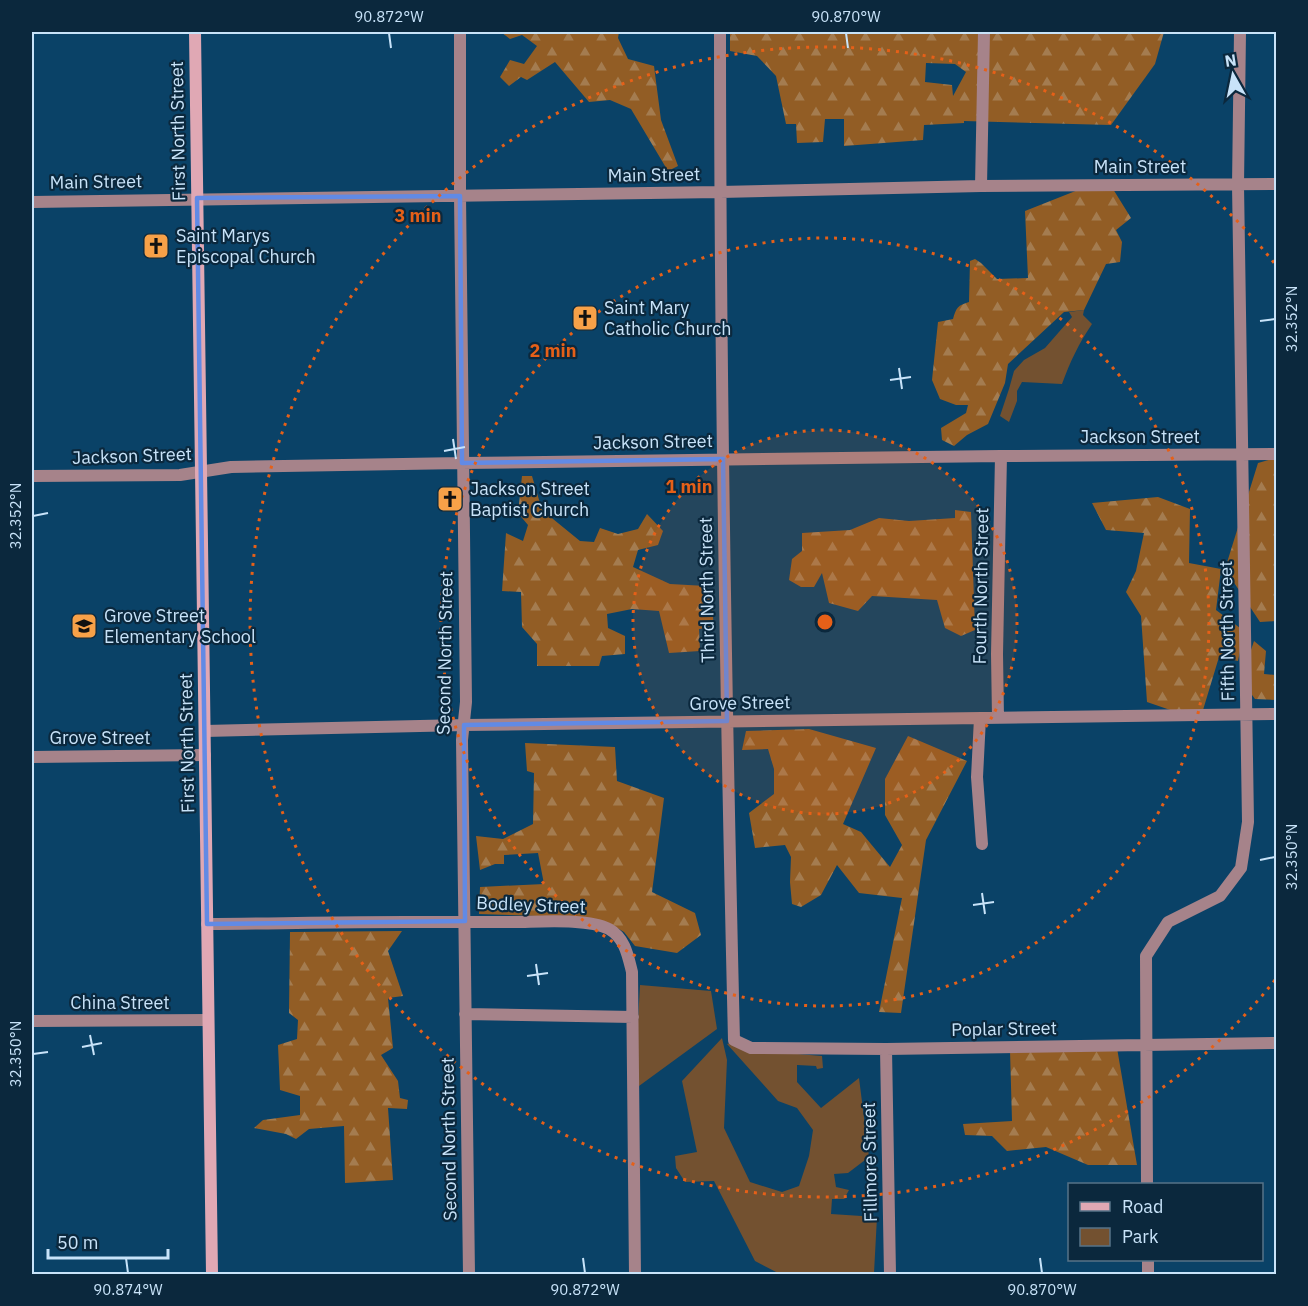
<svg xmlns="http://www.w3.org/2000/svg" width="1308" height="1306" viewBox="0 0 1308 1306" font-family="'IBM Plex Sans',sans-serif">
  <defs>
    <pattern id="forest-firs" width="22" height="20" patternUnits="userSpaceOnUse" patternTransform="scale(1.5)"><rect width="22" height="20" fill="#925d25"/><path d="M5 1l3.5 6h-7zM16 11l3.5 6h-7z" fill="#a47c50"/></pattern>
  </defs>
  <rect width="100%" height="100%" fill="#0a4267"/>
  <path fill="#735130" d="M 1084,310 L 1083,315 L 1092,324 C 1079,343 1070,362 1062,384 L 1022,382 L 1017,391 L 1017,401 L 1009,422 L 1000,416 L 1009,389 L 1014,371 L 1024,360 L 1045,348 L 1072,317 L 1069,312 Z
    M 640,985 L 711,991 L 717,1029 L 639,1086 L 635,1078 Z
    M 722,1038 L 727,1060 L 724,1128 L 750,1182 L 782,1192 L 799,1186 L 809,1156 L 813,1130 L 797,1108 L 778,1101 L 727,1044 L 733,1042 L 750,1050 L 822,1056 L 823,1068 L 817,1069 L 816,1066 L 797,1065 L 797,1082 L 821,1108 L 859,1078 L 869,1157 L 848,1173 L 834,1174 L 836,1187 L 849,1190 L 844,1199 L 832,1199 L 831,1214 L 877,1217 L 874,1273 L 780,1274 L 755,1261 L 714,1181 L 685,1182 L 676,1168 L 675,1156 L 697,1152 L 682,1081 Z"/>
  <path fill="url(#forest-firs)" fill-rule="evenodd" d="M 501,32 L 619,32 L 618,38 L 628,59 L 654,66 L 661,120 L 678,166 L 668,171 L 631,109 L 610,100 L 589,102 L 555,62 L 527,80 L 521,77 L 509,86 L 500,77 L 510,60 L 524,64 L 537,46 L 522,35 L 510,39 Z
    M 730,32 L 1164,32 L 1155,64 L 1111,125 L 964,121 L 964,123 L 924,125 L 923,140 L 844,146 L 844,119 L 825,119 L 823,142 L 797,143 L 796,124 L 786,124 L 776,76 L 757,56 L 730,51 ZM 926,63 L 955,64 L 966,72 L 953,96 L 952,85 L 925,82 Z
    M 1113,189 L 1131,218 L 1116,230 L 1122,242 L 1120,262 L 1106,264 L 1084,310 L 1064,312 L 1008,364 L 1005,383 L 988,424 L 967,435 L 954,446 L 942,440 L 941,428 L 966,413 L 968,405 L 956,405 L 940,399 L 932,380 L 938,322 L 953,319 C 956,308 958,305 969,302 L 970,261 L 975,259 L 981,263 L 997,279 L 1028,278 L 1025,211 L 1078,190 Z
    M 1276,458 L 1276,621 L 1260,622 L 1225,569 L 1258,463 Z
    M 522,476 L 532,476 L 542,510 L 580,541 L 594,542 L 600,528 L 618,534 L 638,529 L 647,514 L 663,531 L 658,545 L 638,550 L 633,567 L 670,584 L 706,586 L 711,598 L 714,627 L 699,629 L 700,651 L 669,653 L 659,611 L 632,609 L 607,614 L 608,628 L 625,636 L 625,654 L 602,656 L 599,666 L 537,666 L 537,644 L 522,627 L 521,592 L 502,591 L 506,533 L 523,541 L 528,525 L 518,513 Z
    M 1158,497 L 1190,509 L 1189,563 L 1221,569 L 1216,610 L 1244,631 L 1238,661 L 1219,657 L 1203,710 L 1176,712 L 1147,702 L 1141,616 L 1126,592 L 1136,571 L 1144,533 L 1106,530 L 1092,503 Z
    M 955,510 L 971,512 L 975,630 L 961,636 L 945,628 L 937,600 L 872,596 L 858,611 L 829,603 L 822,573 L 814,587 L 801,587 L 789,580 L 792,559 L 802,551 L 802,533 L 850,530 L 879,518 L 909,521 L 955,518 Z
    M 1254,641 L 1266,651 L 1264,674 L 1276,675 L 1276,700 L 1255,699 L 1241,680 Z
    M 809,729 L 876,748 L 843,824 L 861,832 L 890,867 L 902,845 L 885,815 L 885,779 L 908,736 L 967,761 L 926,840 L 901,1013 L 879,1012 L 902,898 L 859,893 L 837,865 L 821,895 L 801,907 L 792,904 L 790,882 L 791,857 L 785,845 L 755,848 L 749,813 L 774,794 L 774,769 L 768,749 L 742,750 L 746,731 Z
    M 525,743 L 615,747 L 617,781 L 664,798 L 652,892 L 695,913 L 701,935 L 677,953 L 635,946 L 624,932 L 609,923 L 565,917 L 479,914 L 480,887 L 544,884 L 538,853 L 504,855 L 504,864 L 495,864 L 480,870 L 476,836 L 503,839 L 533,824 L 534,773 L 527,771 Z
    M 402,931 L 388,951 L 403,996 L 388,998 L 393,1048 L 381,1055 L 398,1081 L 400,1098 L 408,1100 L 407,1109 L 388,1108 L 393,1180 L 345,1183 L 344,1126 L 309,1129 L 296,1139 L 286,1134 L 254,1128 L 263,1120 L 300,1115 L 300,1096 L 280,1090 L 278,1045 L 297,1039 L 298,1020 L 289,1013 L 290,932 Z
    M 1117,1048 L 1137,1165 L 1088,1165 L 1046,1147 L 1007,1151 L 992,1136 L 965,1135 L 963,1124 L 1012,1121 L 1010,1050 Z"/>
  <g fill="none" stroke-linecap="round" stroke-linejoin="round">
    <path stroke="#a6838a" stroke-width="12" d="M 460,32 L 460,196 L 466,702 L 462,740 L 469,1274
      M 720,32 C 720,368 726,704 734,1040 L 751,1048 L 886,1049 L 1276,1043
      M 981,186 L 984,32
      M 32,202 L 720,192 L 981,186 L 1276,184
      M 32,476 L 180,475 L 231,467 L 462,463 L 1001,456 L 1276,454
      M 980,718 L 977,777 L 982,844
      M 998,718 L 997,654 L 1001,456
      M 205,731 L 464,725 L 1276,714
      M 32,757 L 205,755
      M 207,924 C 309,923 411,921 514,922 C 538,922 588,918 609,929 C 625,938 628,956 632,972 L 635,1274
      M 465,1014 L 633,1017
      M 32,1021 L 208,1020
      M 886,1049 L 890,1274
      M 1147,1184 L 1146,956 L 1168,922 L 1220,896 L 1241,868 L 1248,822 L 1238,185 L 1240,32
      M 1148,1260 L 1148,1274"/>
    <path stroke="#e0a8b4" stroke-width="12" d="M 195,32 L 212,1274"/>
  </g>
  <path fill="none" stroke="#618ae5" stroke-width="4.5" stroke-linejoin="round" d="M 460,196 L 462,463 L 723,459 L 727,721 L 464,725 L 465,921 L 207,924 L 197,198 Z"/>
  <path fill="none" stroke="#c8e3f9" stroke-width="2" d="M 389,33 L 391,48M 846,33 L 848,48M 1260,321 L 1275,319M 899,368 L 902,389M 890,380 L 911,377M 453,439 L 456,459M 444,451 L 465,447M 33,516 L 48,513M 1260,860 L 1275,857M 982,893 L 985,914M 973,905 L 994,902M 536,964 L 539,985M 527,976 L 548,973M 90,1035 L 94,1055M 82,1047 L 102,1043M 33,1054 L 48,1052M 126,1258 L 128,1273M 583,1258 L 585,1273M 1040,1258 L 1042,1273"/>
  <circle cx="825" cy="622" r="192" fill="#e66018" fill-opacity=".12"/>
  <g fill="none" stroke="#e66018" stroke-width="3" stroke-dasharray="3 6">
    <circle cx="825" cy="622" r="192"/>
    <circle cx="825" cy="622" r="384"/>
    <path d="M1275 980A575 575 0 1 1 1275 264"/>
  </g>
  <defs>
    <g id="church-square" transform="scale(1.35)"><rect x="-9" y="-9" width="18" height="18" rx="4" fill="#f7a148" stroke="#0b283d"/><path d="M-1.2-6h2.4v3.5h3.3v2.4h-3.3V6h-2.4V-.1h-3.3v-2.4h3.3Z" fill="#111"/></g>
    <g id="school-square" transform="scale(1.35)"><rect x="-9" y="-9" width="18" height="18" rx="4" fill="#f7a148" stroke="#0b283d"/><path d="M0-5L7-2L0 1L-7-2ZM-4 1L0 2.5L4 1V4Q0 6-4 4Z" fill="#111"/></g>
  </defs>
  <g fill-rule="evenodd">
    <use href="#church-square" x="156" y="246"/>
    <use href="#church-square" x="585" y="318"/>
    <use href="#church-square" x="450" y="499"/>
    <use href="#school-square" x="84" y="626"/>
  </g>
  <g text-anchor="middle" stroke-width="4.5" stroke-linejoin="round" paint-order="stroke">
    <g font-size="18" fill="#c8e3f9" stroke="#0b283d">
      <text transform="translate(178 131) rotate(-91)" y="6">First North Street</text>
      <text x="1140" y="173">Main Street</text>
      <text transform="translate(654 175) rotate(-1)" y="6">Main Street</text>
      <text transform="translate(96 182) rotate(-1)" y="6">Main Street</text>
      <text x="1140" y="443">Jackson Street</text>
      <text transform="translate(653 442) rotate(-1)" y="6">Jackson Street</text>
      <text transform="translate(132 456) rotate(-2)" y="6">Jackson Street</text>
      <text transform="translate(981 586) rotate(-89)" y="6">Fourth North Street</text>
      <text transform="translate(707 590) rotate(-91)" y="6">Third North Street</text>
      <text transform="translate(1227 631) rotate(-91)" y="6">Fifth North Street</text>
      <text transform="translate(445 653) rotate(-89)" y="6">Second North Street</text>
      <text transform="translate(740 703) rotate(-1)" y="6">Grove Street</text>
      <text x="100" y="744">Grove Street</text>
      <text transform="translate(187 743) rotate(-91)" y="6">First North Street</text>
      <text transform="translate(531 905) rotate(2)" y="6">Bodley Street</text>
      <text x="120" y="1009">China Street</text>
      <text transform="translate(1004 1029) rotate(-1)" y="6">Poplar Street</text>
      <text transform="translate(449 1139) rotate(-91)" y="6">Second North Street</text>
      <text transform="translate(870 1162) rotate(-91)" y="6">Fillmore Street</text>
    </g>
    <g font-size="18" fill="#c8e3f9" stroke="#0b283d" text-anchor="start">
      <text x="176" y="242">Saint Marys<tspan x="176" dy="21">Episcopal Church</tspan></text>
      <text x="604" y="314">Saint Mary<tspan x="604" dy="21">Catholic Church</tspan></text>
      <text x="470" y="495">Jackson Street<tspan x="470" dy="21">Baptist Church</tspan></text>
      <text x="104" y="622">Grove Street<tspan x="104" dy="21">Elementary School</tspan></text>
    </g>
  </g>
  <circle cx="825" cy="622" r="9" fill="#e66018" stroke="#0b283d" stroke-width="3"/>
  <g font-size="18" text-anchor="middle" font-weight="bold" fill="#e66018" stroke="#0b283d" stroke-width="4.5" stroke-linejoin="round" paint-order="stroke">
    <text x="418" y="222">3 min</text>
    <text x="553" y="357">2 min</text>
    <text x="689" y="493">1 min</text>
  </g>
  <rect width="1308" height="1306" fill="none" stroke="#0b283d" stroke-width="66"/>
  <rect x="1068" y="1183" width="195" height="78" fill="#0b283d" stroke="#577388" stroke-width="1.5"/>
  <rect x="1080" y="1202" width="30" height="9" fill="#e0a8b4" stroke="#577388" stroke-width="1.5"/>
  <text x="1122" y="1213" font-size="18" fill="#c8e3f9">Road</text>
  <rect x="1080" y="1228" width="30" height="18" fill="#735130" stroke="#577388" stroke-width="1.5"/>
  <text x="1122" y="1243" font-size="18" fill="#c8e3f9">Park</text>
  <g transform="translate(1233 75) rotate(351)" stroke="#0b283d" stroke-width="4.5" paint-order="stroke">
  <path d="M0-4.5L10 22L0 15L-10 22Z" fill="#c8e3f9"/>
  <text y="-9" font-size="16" font-weight="bold" text-anchor="middle" fill="#c8e3f9">N</text>
  </g>
  <path d="M48 1249v9h120v-9" fill="none" stroke="#c8e3f9" stroke-width="3"/>
  <text x="57" y="1249" font-size="18" fill="#c8e3f9" stroke="#0b283d" stroke-width="4.5" paint-order="stroke">50 m</text>
  <rect x="33" y="33" width="1242" height="1240" fill="none" stroke="#c8e3f9" stroke-width="2"/>
  <g font-size="15" text-anchor="middle" fill="#c8e3f9">
    <text x="389" y="22">90.872°W</text>
    <text x="846" y="22">90.870°W</text>
    <text transform="translate(1292 319) rotate(-90)" y="5">32.352°N</text>
    <text transform="translate(16 516) rotate(-90)" y="5">32.352°N</text>
    <text transform="translate(1292 857) rotate(-90)" y="5">32.350°N</text>
    <text transform="translate(16 1054) rotate(-90)" y="5">32.350°N</text>
    <text x="128" y="1295">90.874°W</text>
    <text x="585" y="1295">90.872°W</text>
    <text x="1042" y="1295">90.870°W</text>
  </g>
</svg>
